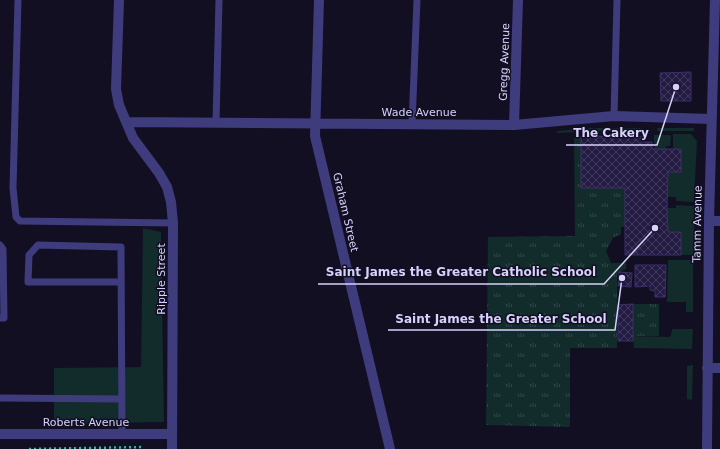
<svg xmlns="http://www.w3.org/2000/svg" width="720" height="449" viewBox="0 0 720 449" font-family="'DejaVu Sans',sans-serif">
  <defs>
    <pattern id="park-tufts" width="24" height="20" patternUnits="userSpaceOnUse"><rect width="24" height="20" fill="#122b2b"/><path d="M3 7l-1-3M5 7V3M7 7l1-3M15 17l-1-3M17 17v-4M19 17l1-3" fill="none" stroke="#34494b"/></pattern>
    <pattern id="building-cross-hatch" width="8" height="8" patternUnits="userSpaceOnUse"><rect width="8" height="8" fill="#241b42"/><path d="M0 0l8 8M0 8l8-8" fill="none" stroke="#433b5e"/></pattern>
  </defs>
  <rect width="100%" height="100%" fill="#120f22"/>
  <path fill="#122b2b" d="M 590,128 L 607,128 L 607,131 L 557,133 L 557,131 Z
    M 611,128 L 642,128 L 642,132 L 611,131 Z
    M 657,128 L 694,128 L 694,131 L 657,131 Z
    M 673,134 L 691,134 L 697,141 L 694,200 L 693,202 L 676,201 L 676,197 L 667,197 L 668,172 L 681,172 L 681,150 L 673,149 Z
    M 654,135 L 671,135 L 670,146 L 666,146 L 666,149 L 654,149 Z
    M 676,205 L 693,206 L 695,207 L 693,255 L 681,255 L 681,232 L 668,232 L 667,208 L 676,208 Z
    M 143,228 L 161,232 L 164,422 L 54,424 L 54,368 L 141,367 Z
    M 668,260 L 690,260 L 693,263 L 693,312 L 686,312 L 686,302 L 667,302 Z
    M 672,329 L 693,329 L 692,349 L 634,348 L 633,336 L 669,337 L 671,335 Z
    M 693,365 L 692,400 L 687,399 L 687,366 Z"/>
  <path fill="url(#park-tufts)" d="M 574,138 L 581,138 L 581,188 L 625,188 L 625,227 L 621,227 L 621,234 L 613,238 L 606,251 L 611,263 L 626,263 L 626,269 L 617,273 L 617,348 L 570,348 L 570,427 L 486,425 L 488,237 L 575,236 Z
    M 633,304 L 659,304 L 659,336 L 633,336 Z"/>
  <path fill="url(#building-cross-hatch)" stroke="#3c2f6c" d="M 691,72 L 691,101 L 661,101 L 660,73 Z
    M 581,136 L 643,137 L 643,142 L 652,142 L 652,149 L 681,149 L 681,172 L 668,172 L 667,208 L 668,232 L 681,232 L 681,255 L 625,255 L 625,188 L 581,188 Z
    M 635,265 L 666,265 L 665,297 L 655,297 L 655,291 L 650,290 L 650,286 L 635,287 Z
    M 619,272 L 632,273 L 631,287 L 618,286 Z
    M 633,304 L 633,341 L 618,341 L 618,305 Z"/>
  <g fill="none" stroke-linecap="round" stroke-linejoin="round">
    <path stroke="#34aea9" stroke-width="2.5" stroke-dasharray="2 3" stroke-linecap="butt" d="M 29,449 L 144,447"/>
    <path stroke="#3f3c7e" stroke-width="7" d="M 18,0 L 13,188 L 16,217 L 20,221 L 173,223
      M 614,116 L 617,0
      M 216,123 L 219,0
      M 412,124 L 417,0
      M 0,245 L 3,249 L 4,318 L 0,318
      M 121,282 L 28,282 L 29,255 L 38,245 L 121,247 L 122,434
      M 0,398 L 122,399"/>
    <path stroke="#3f3c7e" stroke-width="10" d="M 119,0 L 116,89 L 119,105 L 133,138 L 159,173 L 167,187 L 171,202 L 173,223 L 172,449
      M 319,0 L 315,136 L 390,449
      M 126,122 L 514,125 L 614,116 L 711,119
      M 514,125 L 518,0
      M 709,221 L 720,221
      M 707,368 L 720,368
      M 0,434 L 172,434
      M 707,449 L 709,221 L 715,0"/>
  </g>
  <g text-anchor="middle" stroke-width="3" stroke-linejoin="round" paint-order="stroke">
    <g font-size="11" fill="#d7d1fd" stroke="#120f22">
      <text transform="translate(504 62) rotate(-88)" y="4">Gregg Avenue</text>
      <text x="419" y="116">Wade Avenue</text>
      <text transform="translate(346 212) rotate(77)" y="4">Graham Street</text>
      <text transform="translate(697 224) rotate(-89)" y="4">Tamm Avenue</text>
      <text transform="translate(161 279) rotate(-90)" y="4">Ripple Street</text>
      <text x="86" y="426">Roberts Avenue</text>
    </g>
  </g>
  <path fill="none" stroke="#d7d1fd" stroke-width="1.5" d="M676 87L657 145H566M655 228L604 284H318M622 278L615 330H388"/>
  <g fill="#d7d1fd" stroke="#120f22" stroke-width="1.5">
    <circle cx="676" cy="87" r="4"/>
    <circle cx="655" cy="228" r="4"/>
    <circle cx="622" cy="278" r="4"/>
  </g>
  <g font-size="12" text-anchor="middle" font-weight="bold" fill="#d7d1fd" stroke="#120f22" stroke-width="3" stroke-linejoin="round" paint-order="stroke">
    <text x="611" y="137">The Cakery</text>
    <text x="461" y="276">Saint James the Greater Catholic School</text>
    <text x="501" y="323">Saint James the Greater School</text>
  </g>
</svg>
